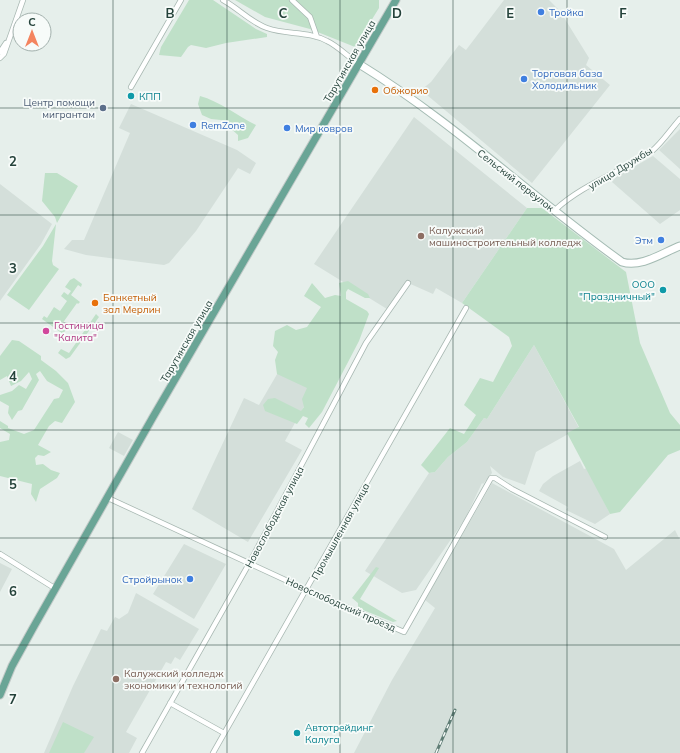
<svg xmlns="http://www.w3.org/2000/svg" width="680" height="753" viewBox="0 0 680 753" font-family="Mulish,sans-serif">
  <rect width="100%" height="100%" fill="#e6efeb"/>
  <path fill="#d4dfda" d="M 504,0 L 549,0 L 560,11 L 589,58 L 586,65 L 610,85 L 532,183 L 421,90 L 431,82 L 459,45 L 466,50 Z
    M 131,104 L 237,150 L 256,163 L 250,174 L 238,168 L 196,231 L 169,263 L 164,265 L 86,255 L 64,249 L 72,240 L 84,240 L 130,133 L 119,128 Z
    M 414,117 L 527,208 L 462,303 L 436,288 L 433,294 L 406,282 L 387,309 L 314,264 Z
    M 680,129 L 680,169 L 659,150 Z
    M 653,156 L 680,179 L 680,210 L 660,224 L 612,182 L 616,177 Z
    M 0,184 L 52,224 L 41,244 L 0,301 Z
    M 534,345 L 579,428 L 536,452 L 525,485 L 503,477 L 490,466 L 492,473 L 483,484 L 482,483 L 465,519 L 416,590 L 402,593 L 365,571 L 429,473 L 435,472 L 448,457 L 467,442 L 484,418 L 487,419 Z
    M 283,364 L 317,383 L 285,441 L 302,450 L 248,542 L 192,509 L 244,398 L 259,405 Z
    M 118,432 L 133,440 L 124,456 L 109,448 Z
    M 580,461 L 584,469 L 587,468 L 610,514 L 595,524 L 566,510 L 568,507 L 539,491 L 543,484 L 553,476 Z
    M 492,483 L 614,549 L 626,570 L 675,530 L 680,540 L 680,753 L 354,753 L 392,680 L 435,608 L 425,600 Z
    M 184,544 L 226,564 L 194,619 L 153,594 Z
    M 0,563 L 12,569 L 0,592 Z
    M 136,593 L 199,629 L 180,660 L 175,657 L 171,664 L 166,662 L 126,732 L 137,738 L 129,753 L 44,753 L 73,686 L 101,629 L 107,631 L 115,617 L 119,619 L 128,613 Z"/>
  <path fill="#bfe0c8" d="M 189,0 L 213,0 L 256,29 L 267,34 L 267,37 L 226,43 L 206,48 L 191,45 L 188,47 L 181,57 L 159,55 L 161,47 Z
    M 235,0 L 379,0 L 379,8 L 355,47 L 310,29 L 265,17 Z
    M 200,96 C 219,101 238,116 256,125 L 248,138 L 238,141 L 238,135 L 221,120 L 211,119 L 202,115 L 198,104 Z
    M 45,173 L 57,173 L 78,186 L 57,223 L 55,217 L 42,201 Z
    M 527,208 L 542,208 L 626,272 L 640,343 L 670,413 L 680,425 L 680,450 L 668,455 L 620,512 L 610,514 L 567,433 L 579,427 L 534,345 L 487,419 L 484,418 L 467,442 L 448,457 L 435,472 L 429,473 L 421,465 L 450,428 L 464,434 L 476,415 L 464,405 L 480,378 L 493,382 L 512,346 L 509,337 L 462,303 Z
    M 56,224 L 52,261 L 53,265 L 59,269 L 29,310 L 7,295 L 43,246 Z
    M 74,278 L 82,284 L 81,287 L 78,285 L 71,295 L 80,302 L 78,304 L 77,303 L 62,324 L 67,328 L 63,334 L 42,319 L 44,316 L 47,318 L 54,307 L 60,311 L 67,301 L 61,296 L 64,292 L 68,295 L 71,291 L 65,287 L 70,280 Z
    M 348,281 L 368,294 L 370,298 L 365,298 L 348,289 L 346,292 L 346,299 L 367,311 L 369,314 L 359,341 L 322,412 L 309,428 L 305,424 L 308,418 L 303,416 L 297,424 L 265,411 L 263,405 L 268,399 L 275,398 L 301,411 L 304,407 L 302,399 L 307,388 L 277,374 L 275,360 L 278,352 L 273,346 L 275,331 L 287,325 L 296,330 L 307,327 L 321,307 L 304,296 L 312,283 L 325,298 L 335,295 L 341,296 L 339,283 Z
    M 96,314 L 99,317 L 70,357 L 66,359 L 58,353 L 61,349 L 69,353 Z
    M 12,340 L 19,341 L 41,356 L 41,360 L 56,371 L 68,383 L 75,402 L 62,423 L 55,421 L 49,426 L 38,445 L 51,452 L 44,456 L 38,455 L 35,458 L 36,465 L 43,464 L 51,470 L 60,473 L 57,478 L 40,489 L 36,502 L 31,494 L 32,484 L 0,476 L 0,442 L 9,440 L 10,434 L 0,428 L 0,421 L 8,426 L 8,428 L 24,434 L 34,430 L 54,399 L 59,398 L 63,390 L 47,381 L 40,371 L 36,374 L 39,380 L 22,410 L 18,411 L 12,420 L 8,413 L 9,406 L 0,401 L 0,395 L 12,391 L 19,385 L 26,389 L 32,379 L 29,372 L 21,381 L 11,386 L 7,376 L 0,380 L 0,356 Z
    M 376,567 L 379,568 L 360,599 L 397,621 L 393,622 L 358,608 L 358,603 L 352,598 Z
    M 63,722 L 94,737 L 84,753 L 49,753 Z"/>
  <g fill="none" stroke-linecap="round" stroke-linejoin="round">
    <g stroke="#a8b8b2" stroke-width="6">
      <path id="street" d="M 223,0 C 238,8 250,22 267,28 C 286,35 309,31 327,41 C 338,46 348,57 359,64
        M 292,0 L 310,17 L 317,37
        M 0,52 L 6,43
        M 0,58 L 4,54 L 23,0
        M 131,87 L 181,0
        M 555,210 C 583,184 621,172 652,151 C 662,143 671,129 680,119
        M 108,498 L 307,590 L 404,632 L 491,478 L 495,478 L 512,489 L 605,537
        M 0,554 L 56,589
        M 170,703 L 224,733
        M 142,753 L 250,562 L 366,343 L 408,283
        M 213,753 L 466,308"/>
    </g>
    <g stroke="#a4bbb3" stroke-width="9">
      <path id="secondary" d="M 359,64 C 452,121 533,198 622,262 C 641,268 662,253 680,246"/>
    </g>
    <g stroke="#c2cac8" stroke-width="9">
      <path id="primary" d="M 0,695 L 12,666 L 33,628 L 153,417 L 396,0"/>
    </g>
    <use href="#street" stroke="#fff" stroke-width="4.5"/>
    <use href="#secondary" stroke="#fff" stroke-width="7"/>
    <use href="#primary" stroke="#6aa596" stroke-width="7"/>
    <g stroke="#5f7d75" stroke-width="3">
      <path id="rail" d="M 436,753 L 455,710"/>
    </g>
    <use href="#rail" stroke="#f7fbf9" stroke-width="1.5" stroke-dasharray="4.5" stroke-linecap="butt"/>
  </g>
  <path fill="none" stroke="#24423a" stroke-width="1" stroke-opacity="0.55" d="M 113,0 L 113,753M 227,0 L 227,753M 340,0 L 340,753M 453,0 L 453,753M 567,0 L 567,753M 0,108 L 680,108M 0,215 L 680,215M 0,323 L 680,323M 0,430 L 680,430M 0,538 L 680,538M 0,645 L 680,645"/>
  <g fill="#3f7fe0" stroke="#f7fbf9" stroke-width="1.5">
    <circle cx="541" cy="12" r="4"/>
    <circle cx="524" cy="79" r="4"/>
    <circle cx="193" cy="125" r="4"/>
    <circle cx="287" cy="128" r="4"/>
    <circle cx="661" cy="240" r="4"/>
    <circle cx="190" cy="579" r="4"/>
  </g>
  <g fill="#e8710a" stroke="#f7fbf9" stroke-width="1.5">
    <circle cx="375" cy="90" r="4"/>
    <circle cx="95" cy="303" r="4"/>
  </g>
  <g fill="#0f9aa8" stroke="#f7fbf9" stroke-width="1.5">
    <circle cx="131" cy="96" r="4"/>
    <circle cx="663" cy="290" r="4"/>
    <circle cx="297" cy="733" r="4"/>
  </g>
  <circle fill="#5c6f8a" stroke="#f7fbf9" stroke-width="1.5" cx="103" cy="108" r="4"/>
  <g fill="#8d6e63" stroke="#f7fbf9" stroke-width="1.5">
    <circle cx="421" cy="236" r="4"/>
    <circle cx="116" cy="679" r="4"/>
  </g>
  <circle fill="#d1479c" stroke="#f7fbf9" stroke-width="1.5" cx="46" cy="331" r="4"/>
  <g text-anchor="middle" stroke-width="3.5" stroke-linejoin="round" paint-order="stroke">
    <g font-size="10" fill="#366cbe" stroke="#f7fbf9" text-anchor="start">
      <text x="549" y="16">Тройка</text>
      <text x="532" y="77">Торговая база<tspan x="532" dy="12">Холодильник</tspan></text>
      <text x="201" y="129">RemZone</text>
      <text x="295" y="132">Мир ковров</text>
      <text x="653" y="244" text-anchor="end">Этм</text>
      <text x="182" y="583" text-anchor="end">Стройрынок</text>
    </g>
    <g font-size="10" fill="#24423a" stroke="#f7fbf9">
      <text transform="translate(349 61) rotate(-60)" y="4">Тарутинская улица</text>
      <text transform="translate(620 168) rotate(-31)" y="4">улица Дружбы</text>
      <text transform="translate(516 180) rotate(38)" y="4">Сельский переулок</text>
      <text transform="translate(186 341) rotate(-60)" y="4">Тарутинская улица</text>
      <text transform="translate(274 517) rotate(-62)" y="4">Новослободская улица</text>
      <text transform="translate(340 531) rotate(-61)" y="4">Промышленная улица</text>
      <text transform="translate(341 604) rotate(24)" y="4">Новослободский проезд</text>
    </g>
    <g font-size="10" fill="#c56008" stroke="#f7fbf9" text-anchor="start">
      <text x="383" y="94">Обжорио</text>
      <text x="103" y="301">Банкетный<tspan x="103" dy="12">зал Мерлин</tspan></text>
    </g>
    <g font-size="10" fill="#0d838f" stroke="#f7fbf9" text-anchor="start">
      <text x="139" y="100">КПП</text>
      <text x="655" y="288" text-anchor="end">ООО<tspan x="655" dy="12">"Праздничный"</tspan></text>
      <text x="305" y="731">Автотрейдинг<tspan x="305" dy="12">Калуга</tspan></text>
    </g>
    <g font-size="10" fill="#4e5e75" stroke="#f7fbf9" text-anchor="end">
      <text x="95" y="106">Центр помощи<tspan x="95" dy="12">мигрантам</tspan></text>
    </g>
    <g font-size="10" fill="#785e54" stroke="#f7fbf9" text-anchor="start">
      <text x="429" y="234">Калужский<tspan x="429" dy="12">машиностроительный колледж</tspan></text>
      <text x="124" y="677">Калужский колледж<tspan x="124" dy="12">экономики и технологий</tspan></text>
    </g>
    <g font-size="10" fill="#b23c85" stroke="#f7fbf9" text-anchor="start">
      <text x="54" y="329">Гостиница<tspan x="54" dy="12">"Калита"</tspan></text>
    </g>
  </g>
  <g font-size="13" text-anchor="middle" font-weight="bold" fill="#24423a" stroke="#f7fbf9" stroke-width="3.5" stroke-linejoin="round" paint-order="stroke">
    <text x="170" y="18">B</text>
    <text x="283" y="18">C</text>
    <text x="397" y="18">D</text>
    <text x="510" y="18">E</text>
    <text x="623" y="18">F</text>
    <text x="13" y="166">2</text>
    <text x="13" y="273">3</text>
    <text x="13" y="381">4</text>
    <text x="13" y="489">5</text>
    <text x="13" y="596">6</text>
    <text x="13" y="704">7</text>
  </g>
  <g transform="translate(32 32)"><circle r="19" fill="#f7fbf9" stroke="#a3b1ad"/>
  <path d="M0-3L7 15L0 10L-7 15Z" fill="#f4845f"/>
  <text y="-6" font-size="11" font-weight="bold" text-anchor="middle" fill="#24423a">С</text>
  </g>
</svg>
